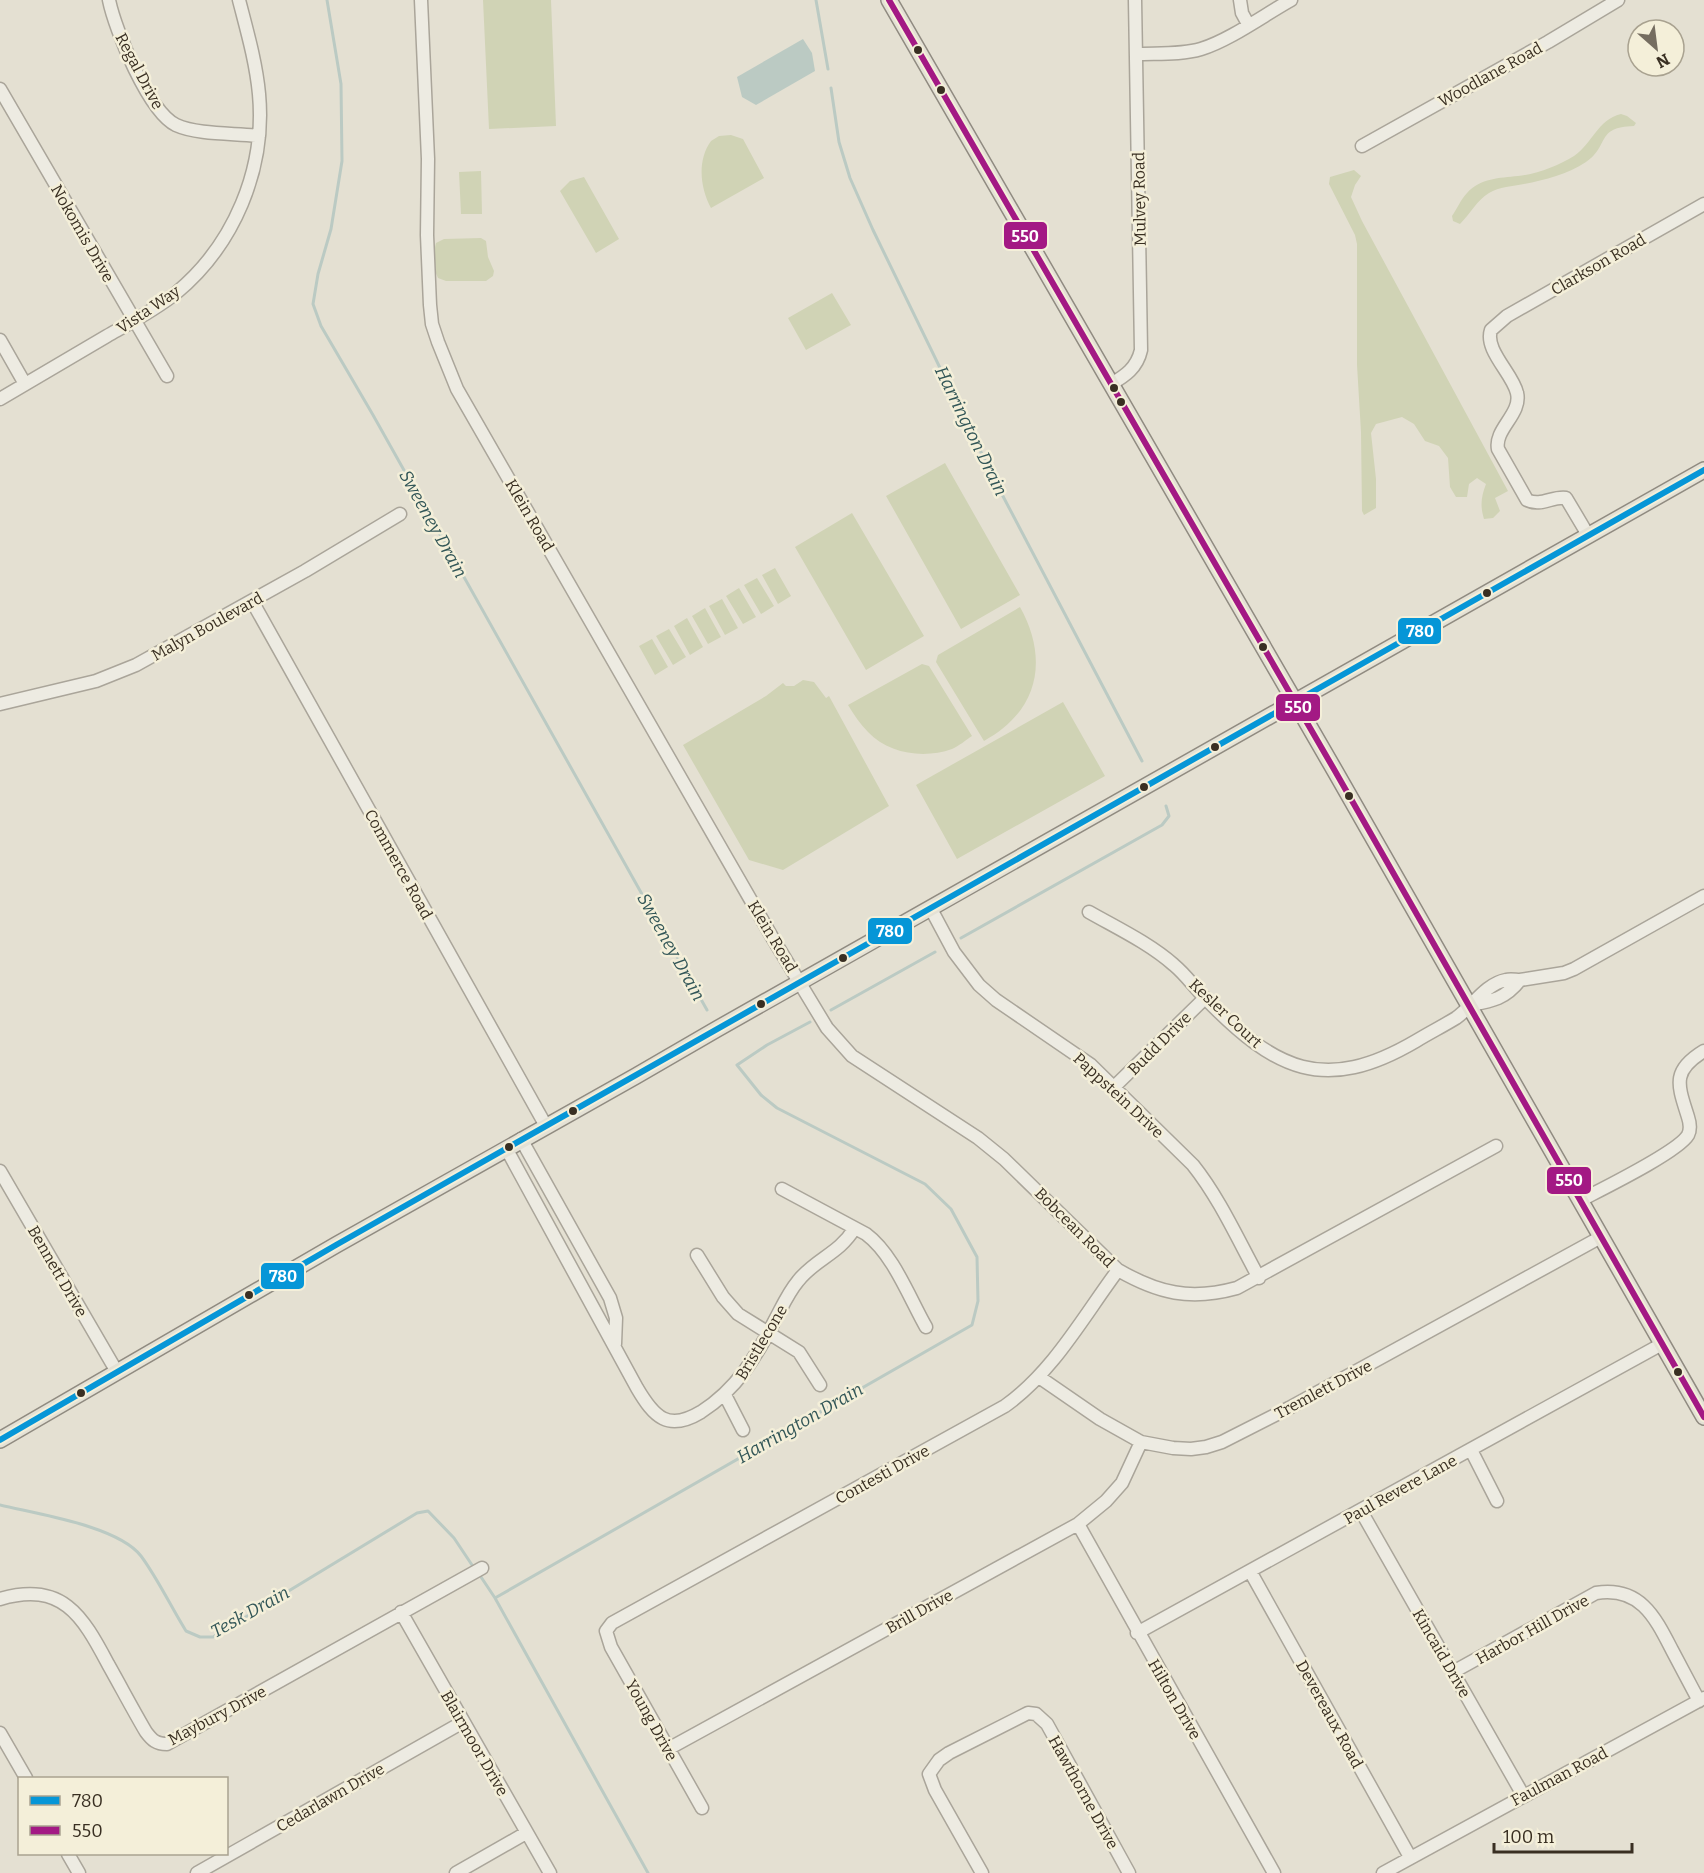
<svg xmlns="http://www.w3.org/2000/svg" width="1704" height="1873" viewBox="0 0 1704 1873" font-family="Bitter,serif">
  <rect width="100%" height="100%" fill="#e4e0d2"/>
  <path fill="#d0d3b5" d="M 483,0 L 551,0 L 556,126 L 489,129 Z
    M 1621,114 L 1627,116 L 1636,123 L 1634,126 C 1595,127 1610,146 1586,162 C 1568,174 1545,180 1524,184 C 1513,186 1499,187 1489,193 C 1477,200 1470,214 1460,224 L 1453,221 L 1452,216 C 1457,209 1461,199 1467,193 C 1481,178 1499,178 1518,176 C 1537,174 1558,166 1574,156 C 1593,143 1597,120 1621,114 Z
    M 731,135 L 743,139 L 764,178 L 711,208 C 700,188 697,160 711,141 L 719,136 Z
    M 1354,170 L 1361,176 L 1355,185 L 1351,197 L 1362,221 L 1508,491 L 1495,498 L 1500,511 L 1493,518 L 1484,519 C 1480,506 1481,497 1486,484 L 1477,478 L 1469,484 L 1467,497 L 1456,497 L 1450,487 L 1448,458 L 1439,446 L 1425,441 L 1414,424 L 1402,417 L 1376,424 L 1371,433 L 1376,479 L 1376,508 L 1364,515 L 1362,511 L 1361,432 L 1357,365 L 1357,244 L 1355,235 L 1329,184 L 1330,177 Z
    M 481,171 L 482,214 L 461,214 L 459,172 Z
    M 584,177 L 619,239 L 596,253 L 560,191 L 570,181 Z
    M 481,238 L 486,241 L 488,257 L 494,271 L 493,276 L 486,281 L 446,281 L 438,278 C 433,269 433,253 436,243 L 444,239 Z
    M 832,293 L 851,325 L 806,350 L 788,318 Z
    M 945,463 L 1020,595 L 961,629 L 886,496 Z
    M 852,513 L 924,636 L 866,670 L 795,547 Z
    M 775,568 L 791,596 L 778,604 L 762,575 Z
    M 757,578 L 774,606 L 761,614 L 744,585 Z
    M 739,588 L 756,617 L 743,624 L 726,596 Z
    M 722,599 L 738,628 L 725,635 L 709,606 Z
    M 1020,607 C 1049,659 1039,711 984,741 L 936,662 L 938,655 Z
    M 705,608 L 721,637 L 708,644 L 692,616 Z
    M 687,618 L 703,647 L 690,655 L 674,626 Z
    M 669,629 L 686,657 L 673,665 L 656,636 Z
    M 652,639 L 668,667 L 655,675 L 639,646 Z
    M 922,664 L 929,666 L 972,736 C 966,740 959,746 952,749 C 924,759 889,754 868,732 C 860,724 854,715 848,705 Z
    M 803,680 L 814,682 L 826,698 L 829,696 L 889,806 L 783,870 L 749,860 L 683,745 L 766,696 L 783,683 L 786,686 L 794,686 Z
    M 1063,702 L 1105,776 L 957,859 L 916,785 Z"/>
  <path fill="#bbcac3" d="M 803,39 L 812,53 L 815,71 L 756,105 L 742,97 L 737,77 Z"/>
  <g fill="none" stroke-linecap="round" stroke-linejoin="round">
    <path stroke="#bbcac3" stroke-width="3" d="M 327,0 L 341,84 L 342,161 L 331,229 L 318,274 L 313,304 L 321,326 L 373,415 L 707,1010
      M 816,0 L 828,69
      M 831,88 L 839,142 L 850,178 L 873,230 L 995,481 L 1142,761
      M 961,938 L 1162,825 L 1169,816 L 1166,806
      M 831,1010 L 935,952
      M 0,1505 C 37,1514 118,1526 141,1556 C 158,1579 171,1607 186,1631 L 200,1637 L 213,1637 L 417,1513 L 428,1511 L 454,1538 L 472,1565
      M 481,1577 L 495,1598 L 648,1873
      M 495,1598 L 972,1325 L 978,1301 L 977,1257 L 951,1209 L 925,1184 L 777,1108 L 761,1095 L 737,1065 L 767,1045 L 810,1022"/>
    <g stroke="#aaa59a" stroke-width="15">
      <path id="minor" d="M 109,0 C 115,30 149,112 176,125 C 198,135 235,133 259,136
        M 421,0 L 428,159 L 427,235 L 430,305 L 432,324 L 438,342 L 457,389 L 772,937 L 827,1028 L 852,1056 L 978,1138 L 1004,1159 L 1118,1270 C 1158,1293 1190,1301 1237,1288 L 1496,1146
        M 1240,0 L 1242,13 L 1248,24
        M 1136,54 C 1157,53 1181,55 1201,49 C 1230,40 1264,15 1291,0
        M 0,89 L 167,376
        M 1362,146 L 1548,42 L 1618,0
        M 0,340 L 25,384
        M 1111,384 C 1125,376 1137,368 1141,350 L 1135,0
        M 0,399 C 36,378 71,357 107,336 C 130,323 155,310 176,293 C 234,245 266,169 259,94 C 256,62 247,31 239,0
        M 1588,535 L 1566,498 C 1552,496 1541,507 1527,500 L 1498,449 C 1494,429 1522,414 1517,393 C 1513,374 1484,350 1491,330 L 1507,316 L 1704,204
        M 252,601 L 546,1126
        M 0,704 L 96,681 L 136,665 L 305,571 L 400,514
        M 931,909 L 954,952 L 979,985 L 996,1000 L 1091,1065 L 1193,1165 C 1220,1199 1238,1240 1259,1278
        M 1089,912 C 1117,928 1149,943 1174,965 C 1186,975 1194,987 1205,998 C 1275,1070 1324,1095 1416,1041 C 1429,1033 1443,1026 1456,1018 C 1472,1007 1485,984 1506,980 C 1510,979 1516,980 1520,980 C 1505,999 1492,1001 1470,1005
        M 1520,980 L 1564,973 L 1574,969 L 1704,896
        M 1114,1087 L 1205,998
        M 521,1139 L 610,1298 L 616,1318 L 615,1344
        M 506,1148 L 637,1388 C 654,1417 668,1432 701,1412 C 737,1389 756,1357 775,1320 C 782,1307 788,1293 798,1281 C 815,1259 839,1254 854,1229
        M 0,1171 L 117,1372
        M 782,1189 L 866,1234 C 893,1254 909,1297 926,1327
        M 1581,1200 C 1602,1189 1678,1152 1688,1135 C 1691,1129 1690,1123 1688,1117 C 1678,1085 1671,1071 1704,1051
        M 697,1255 L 723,1297 L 738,1314 L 799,1352 L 820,1385
        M 1039,1377 L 1100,1419 L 1141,1442 L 1173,1448 L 1191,1449 L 1206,1447 L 1222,1442 L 1289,1408 L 1601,1237
        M 725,1395 L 743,1430
        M 1471,1450 L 1497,1501
        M 1361,1511 L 1523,1795
        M 1078,1524 L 1274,1873
        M 1250,1571 L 1410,1857
        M 0,1599 C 62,1581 82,1615 108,1664 C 121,1687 133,1710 146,1732 C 152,1740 156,1744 167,1744 L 482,1568
        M 401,1612 L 550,1873
        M 1137,1633 L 1662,1344
        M 1453,1672 L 1596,1593 C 1640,1586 1655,1617 1672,1650 C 1681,1667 1690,1684 1699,1701
        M 0,1733 L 26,1778
        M 668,1749 L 1078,1524 L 1106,1501 L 1122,1483 L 1141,1442
        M 702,1808 L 611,1647 L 606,1631 L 612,1623 L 1005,1406 C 1053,1372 1083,1317 1118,1270
        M 68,1854 L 79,1873
        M 197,1873 L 463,1722
        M 456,1873 L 526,1833
        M 982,1873 L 935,1790 L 929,1774 L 939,1760 L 949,1753 L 1028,1713 L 1036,1714 L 1047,1724 L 1129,1873
        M 1383,1873 L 1704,1698"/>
    </g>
    <g stroke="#908b81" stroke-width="18">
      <path id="major" d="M 889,0 L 1335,771 L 1704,1417
        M 0,1440 L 336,1245 L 636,1076 L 717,1029 L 1704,470"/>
    </g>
    <use href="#minor" stroke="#edebe2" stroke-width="12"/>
    <use href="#major" stroke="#e4e1d5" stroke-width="15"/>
    <g stroke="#f4efd9" stroke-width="10">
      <path id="bus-1" d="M 0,1440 L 336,1245 L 1704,470"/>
    </g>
    <g stroke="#f4efd9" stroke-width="10">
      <path id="bus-2" d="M 889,0 L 1335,771 L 1704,1417"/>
    </g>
    <use href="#bus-1" stroke="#0696d7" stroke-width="6"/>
    <use href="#bus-2" stroke="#a31984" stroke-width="6"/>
  </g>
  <g fill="#392f22" stroke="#f4efd9" stroke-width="2">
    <circle cx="918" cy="50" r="5"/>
    <circle cx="941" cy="90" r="5"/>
    <circle cx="1114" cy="388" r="5"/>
    <circle cx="1121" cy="402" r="5"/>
    <circle cx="1487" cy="593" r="5"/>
    <circle cx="1263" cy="647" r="5"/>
    <circle cx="1215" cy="747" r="5"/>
    <circle cx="1144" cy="787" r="5"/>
    <circle cx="1349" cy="796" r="5"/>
    <circle cx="843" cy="958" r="5"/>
    <circle cx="761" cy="1004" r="5"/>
    <circle cx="573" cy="1111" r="5"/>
    <circle cx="509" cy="1147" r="5"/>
    <circle cx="249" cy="1295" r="5"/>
    <circle cx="1678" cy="1372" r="5"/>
    <circle cx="81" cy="1393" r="5"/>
  </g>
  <g text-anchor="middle" stroke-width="5" stroke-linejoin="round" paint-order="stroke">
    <g font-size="16" fill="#392f22" stroke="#f4efd9">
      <text transform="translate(140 71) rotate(62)" y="6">Regal Drive</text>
      <text transform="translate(1490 74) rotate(-29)" y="6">Woodlane Road</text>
      <text transform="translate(1139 199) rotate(-91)" y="6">Mulvey Road</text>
      <text transform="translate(83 233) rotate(60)" y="6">Nokomis Drive</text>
      <text transform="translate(1598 264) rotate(-30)" y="6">Clarkson Road</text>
      <text transform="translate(148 309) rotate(-34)" y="6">Vista Way</text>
      <text transform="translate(530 515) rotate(60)" y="6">Klein Road</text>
      <text transform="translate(207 626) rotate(-29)" y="6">Malyn Boulevard</text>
      <text transform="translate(399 864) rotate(61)" y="6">Commerce Road</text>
      <text transform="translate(773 936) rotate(59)" y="6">Klein Road</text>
      <text transform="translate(1226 1013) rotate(43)" y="6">Kesler Court</text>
      <text transform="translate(1159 1043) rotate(-45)" y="6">Budd Drive</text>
      <text transform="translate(1119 1095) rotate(43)" y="6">Pappstein Drive</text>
      <text transform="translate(1075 1227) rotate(45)" y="6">Bobcean Road</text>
      <text transform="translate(58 1271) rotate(60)" y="6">Bennett Drive</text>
      <text transform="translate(761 1342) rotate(-59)" y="6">Bristlecone</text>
      <text transform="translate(1323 1389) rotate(-28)" y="6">Tremlett Drive</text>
      <text transform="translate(882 1474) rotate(-29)" y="6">Contesti Drive</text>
      <text transform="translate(1400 1489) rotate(-29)" y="6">Paul Revere Lane</text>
      <text transform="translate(919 1611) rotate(-29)" y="6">Brill Drive</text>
      <text transform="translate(1532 1629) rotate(-29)" y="6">Harbor Hill Drive</text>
      <text transform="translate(1442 1653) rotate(60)" y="6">Kincaid Drive</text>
      <text transform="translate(1175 1699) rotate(60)" y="6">Hilton Drive</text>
      <text transform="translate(1330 1714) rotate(61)" y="6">Devereaux Road</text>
      <text transform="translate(217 1715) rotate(-28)" y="6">Maybury Drive</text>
      <text transform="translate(652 1720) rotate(61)" y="6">Young Drive</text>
      <text transform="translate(475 1743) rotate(60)" y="6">Blairmoor Drive</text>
      <text transform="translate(1559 1776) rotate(-28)" y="6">Faulman Road</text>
      <text transform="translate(1084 1792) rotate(61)" y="6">Hawthorne Drive</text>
      <text transform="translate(330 1797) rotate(-30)" y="6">Cedarlawn Drive</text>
    </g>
    <g font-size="18" font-style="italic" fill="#325657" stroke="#f4efd9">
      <text transform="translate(971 431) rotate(64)" y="6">Harrington Drain</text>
      <text transform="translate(433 524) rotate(61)" y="6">Sweeney Drain</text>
      <text transform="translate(671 947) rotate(61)" y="6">Sweeney Drain</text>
      <text transform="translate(800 1423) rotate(-30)" y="6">Harrington Drain</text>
      <text transform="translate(250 1612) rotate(-29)" y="6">Tesk Drain</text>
    </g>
  </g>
  <g stroke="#f4efd9" stroke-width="2">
    <rect x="1003" y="221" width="45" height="29" rx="6" fill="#a31984"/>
    <rect x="1397" y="617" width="45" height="28" rx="6" fill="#0696d7"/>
    <rect x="1275" y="693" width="46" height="29" rx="6" fill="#a31984"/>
    <rect x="867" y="917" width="46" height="28" rx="6" fill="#0696d7"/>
    <rect x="1546" y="1166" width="46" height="29" rx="6" fill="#a31984"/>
    <rect x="260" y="1262" width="45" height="28" rx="6" fill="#0696d7"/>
  </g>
  <g font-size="16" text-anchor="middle" font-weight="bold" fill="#fff">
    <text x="1025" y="242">550</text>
    <text x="1420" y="637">780</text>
    <text x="1298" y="713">550</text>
    <text x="890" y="937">780</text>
    <text x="1569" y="1186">550</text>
    <text x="283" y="1282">780</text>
  </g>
  <rect x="18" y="1777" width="210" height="78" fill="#f4efd9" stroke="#a9a290" stroke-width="1.5"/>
  <rect x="30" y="1796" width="30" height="9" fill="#0696d7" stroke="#a9a290" stroke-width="1.5"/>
  <text x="72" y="1807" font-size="18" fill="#392f22">780</text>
  <rect x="30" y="1826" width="30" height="9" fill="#a31984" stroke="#a9a290" stroke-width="1.5"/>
  <text x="72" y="1837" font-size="18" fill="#392f22">550</text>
  <g transform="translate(1656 48) rotate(152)"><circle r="28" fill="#f4efd9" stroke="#a9a290" stroke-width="1.5"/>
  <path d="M0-4.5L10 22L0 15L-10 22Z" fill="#756d60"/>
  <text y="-9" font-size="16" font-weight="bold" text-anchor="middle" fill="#392f22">N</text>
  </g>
  <path d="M1494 1843v9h138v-9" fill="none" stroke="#392f22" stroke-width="3"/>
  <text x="1503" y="1843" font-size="18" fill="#392f22" stroke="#f4efd9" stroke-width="4.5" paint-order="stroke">100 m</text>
</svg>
